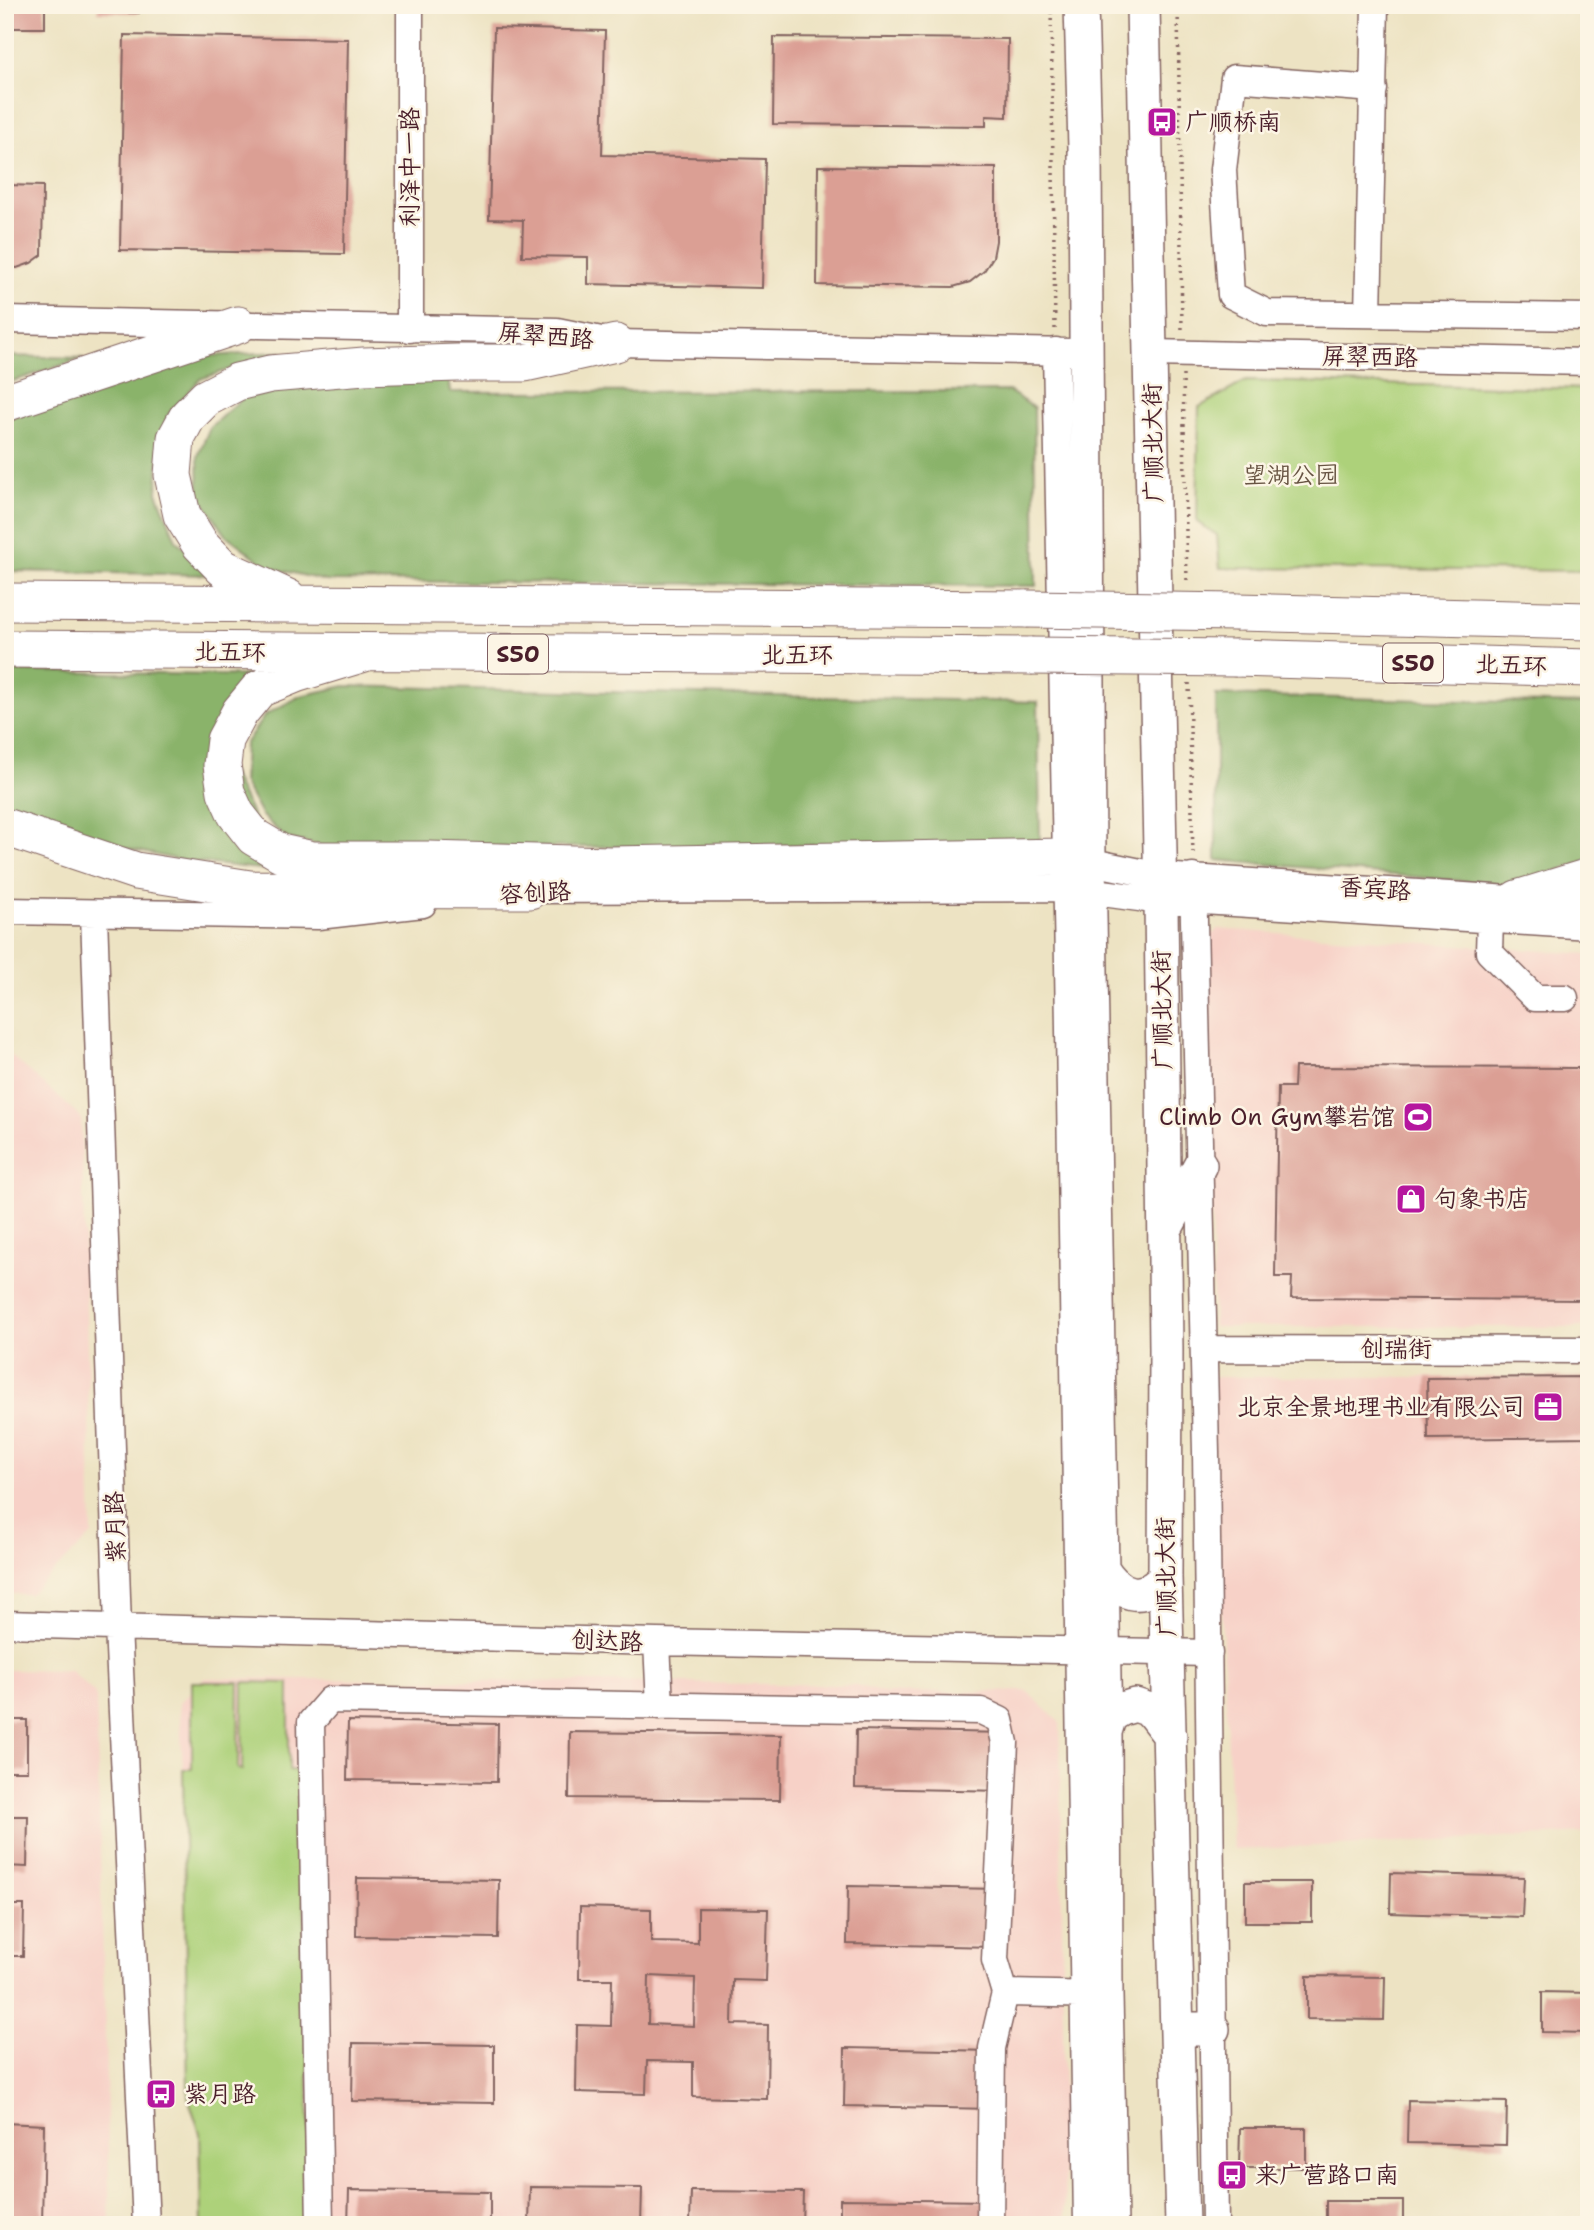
<svg xmlns="http://www.w3.org/2000/svg" width="1594" height="2230" viewBox="0 0 1594 2230" font-family="'Shantell Sans','LXGW WenKai TC',sans-serif">
  <rect width="100%" height="100%" fill="#fcf5e5"/>
  <filter id="ink" filterUnits="userSpaceOnUse"><feTurbulence type="fractalNoise" baseFrequency=".0143" numOctaves="2"/><feDisplacementMap in="SourceGraphic" scale="14" xChannelSelector="R" yChannelSelector="G"/><feConvolveMatrix kernelMatrix="1 2 1 2 8 2 1 2 1" color-interpolation-filters="sRGB"/></filter>
  <filter id="wash" filterUnits="userSpaceOnUse"><feTurbulence type="fractalNoise" baseFrequency=".00686" numOctaves="4" result="noise"/><feDisplacementMap in="SourceGraphic" scale="28" xChannelSelector="R" yChannelSelector="G"/><feGaussianBlur stdDeviation="1.57" result="paint"/><feColorMatrix in="noise" values="0 0 0 0 0 0 0 0 0 0 0 0 0 0 0 0 0 1.4 0 .05"/><feComposite in="paint" operator="in"/></filter>
  <g filter="url(#wash)">
    <rect width="100%" height="100%" fill="#ede3c3"/>
    <path fill="#f7d1c7" d="M 1218,929 L 1589,954 L 1589,1327 L 1214,1327 L 1206,939 Z
      M 5,1050 L 81,1117 L 92,1535 L 30,1594 L 5,1594 Z
      M 1210,1377 L 1589,1377 L 1589,1833 L 1233,1850 Z
      M 5,1670 L 71,1671 L 96,1695 L 110,2225 L 5,2225 Z
      M 205,1678 L 856,1685 L 884,1693 L 1027,1691 L 1060,1723 L 1065,2225 L 311,2225 L 302,1771 L 183,1769 L 179,1703 Z"/>
    <path fill="#add17a" stroke="#7c7852" stroke-width="2" d="M 1246,381 L 1589,389 L 1589,571 L 1220,568 L 1217,535 L 1197,522 L 1199,407 Z
      M 192,1682 L 239,1682 L 238,1769 L 242,1770 L 243,1682 L 289,1683 L 289,1770 L 302,1771 L 311,2225 L 202,2225 L 200,2133 L 188,2097 L 183,1769 L 192,1769 Z"/>
    <path fill="#8ab36a" stroke="#6a694a" stroke-width="2" d="M 282,352 L 200,379 L 168,415 L 159,457 L 157,492 L 176,540 L 212,575 L 5,571 L 5,419 L 188,357 Z
      M 5,356 L 83,358 L 5,384 Z
      M 448,379 L 450,392 L 1009,391 L 1034,408 L 1036,586 L 326,581 L 268,567 L 226,535 L 199,495 L 198,456 L 210,427 L 247,394 L 310,380 Z
      M 5,671 L 263,676 L 214,739 L 281,871 L 184,861 L 120,847 L 19,814 L 5,801 Z
      M 345,686 L 1038,702 L 1040,843 L 334,849 L 286,838 L 261,815 L 243,782 L 245,744 L 265,715 L 300,696 Z
      M 1216,695 L 1589,704 L 1589,861 L 1510,885 L 1216,860 Z"/>
    <g id="blocks">
      <path fill="#db9f94" fill-rule="evenodd" d="M 5,5 L 45,5 L 45,28 L 5,28 Z
        M 98,5 L 139,5 L 139,13 L 98,12 Z
        M 494,28 L 605,31 L 602,155 L 765,159 L 762,288 L 588,284 L 588,257 L 522,256 L 523,220 L 489,219 Z
        M 124,35 L 348,39 L 344,254 L 120,250 Z
        M 774,37 L 1008,39 L 1007,117 L 986,116 L 986,126 L 773,124 Z
        M 818,166 L 996,168 L 996,241 L 993,257 L 984,271 L 970,282 L 953,287 L 817,285 Z
        M 5,185 L 43,186 L 42,255 L 31,263 L 17,268 L 5,266 Z
        M 1295,1067 L 1589,1068 L 1589,1300 L 1291,1298 L 1292,1277 L 1275,1277 L 1278,1087 L 1294,1087 Z
        M 1589,1377 L 1589,1437 L 1428,1439 L 1427,1378 Z
        M 5,1720 L 27,1720 L 27,1771 L 5,1771 Z
        M 348,1721 L 498,1724 L 497,1782 L 347,1780 Z
        M 856,1730 L 1006,1733 L 1005,1791 L 855,1788 Z
        M 570,1732 L 781,1735 L 780,1800 L 569,1798 Z
        M 5,1816 L 28,1816 L 27,1867 L 5,1866 Z
        M 1391,1873 L 1524,1877 L 1522,1917 L 1390,1913 Z
        M 357,1878 L 499,1880 L 498,1938 L 356,1936 Z
        M 1245,1882 L 1312,1882 L 1312,1922 L 1245,1922 Z
        M 848,1886 L 998,1889 L 997,1947 L 847,1944 Z
        M 5,1905 L 24,1905 L 23,1956 L 5,1956 Z
        M 580,1907 L 651,1909 L 651,1942 L 698,1943 L 698,1908 L 768,1909 L 766,1981 L 733,1980 L 732,2024 L 768,2025 L 767,2099 L 693,2097 L 693,2062 L 647,2061 L 646,2094 L 576,2092 L 577,2025 L 611,2026 L 612,1979 L 579,1979 ZM 649,1976 L 695,1978 L 694,2026 L 648,2024 Z
        M 1307,1976 L 1385,1977 L 1384,2020 L 1307,2019 Z
        M 1542,1992 L 1589,1993 L 1589,2033 L 1542,2032 Z
        M 353,2043 L 494,2045 L 494,2103 L 352,2101 Z
        M 845,2048 L 995,2051 L 994,2109 L 844,2106 Z
        M 1408,2100 L 1507,2102 L 1506,2145 L 1407,2143 Z
        M 5,2123 L 44,2125 L 42,2225 L 5,2225 Z
        M 1240,2128 L 1306,2128 L 1306,2168 L 1239,2168 Z
        M 530,2187 L 642,2188 L 641,2225 L 529,2225 Z
        M 349,2190 L 490,2192 L 490,2225 L 348,2225 Z
        M 691,2191 L 803,2192 L 802,2225 L 690,2225 Z
        M 840,2199 L 990,2201 L 990,2225 L 840,2225 Z
        M 1326,2201 L 1403,2201 L 1403,2225 L 1326,2225 Z"/>
    </g>
  </g>
  <g filter="url(#ink)">
    <use href="#blocks" fill-opacity="0" stroke="#836460" stroke-width="2"/>
    <g fill="none" stroke-linecap="round" stroke-linejoin="round">
      <g stroke="#836460" stroke-width="29">
        <path id="minor" d="M 410,5 L 410,329
          M 1374,89 L 1234,78 L 1223,170 L 1231,295 L 1267,313 L 1589,317
          M 1368,314 L 1375,5
          M 5,320 L 557,331 L 616,343 L 1073,352
          M 1056,351 L 1068,963 L 1087,2225
          M 1151,353 L 1589,362
          M 1072,858 L 1160,876 L 1589,904
          M 1193,877 L 1206,1452 L 1215,2225
          M 513,893 L 530,890 L 1066,888 L 1161,901 L 1203,901 L 1589,926
          M 5,911 L 318,916 L 423,904
          M 94,914 L 118,1627 L 146,2225
          M 1490,920 L 1489,952 L 1535,998 L 1565,998
          M 1204,1349 L 1589,1350
          M 5,1624 L 657,1642 L 1209,1653
          M 657,1642 L 660,1706
          M 1005,1993 L 1101,1995
          M 320,2225 L 311,1722 L 330,1700 L 981,1711 L 1000,1720 L 1005,1743 L 995,1960 L 1005,1993 L 992,2048 L 990,2225"/>
      </g>
      <g stroke="#836460" stroke-width="36">
        <path id="major" d="M 1081,5 L 1085,148 L 1089,862 L 1105,1732 L 1106,1995 L 1111,2225
          M 1143,5 L 1161,901 L 1166,1350 L 1165,1577 L 1182,2225
          M 1166,1228 L 1200,1165
          M 1102,1568 C 1119,1595 1142,1604 1165,1577
          M 1105,1732 L 1110,1716 L 1122,1709 L 1135,1705 L 1150,1710 L 1170,1736
          M 1177,2029 L 1213,2029"/>
      </g>
      <g stroke="#836460" stroke-width="39">
        <path id="highway" d="M 5,403 L 238,325
          M 288,598 L 223,568 L 200,544 L 182,515 L 173,475 L 176,438 L 188,416 L 206,398 L 237,382 L 270,374 L 364,366 L 457,363 L 525,363 L 616,343
          M 5,602 L 1027,609
          M 1237,612 L 1589,621
          M 5,649 L 1031,656
          M 364,653 L 298,673 L 259,689 L 240,712 L 225,740 L 222,765 L 226,792 L 236,814 L 254,837 L 281,853 L 313,860 L 429,860 L 610,865 L 1065,857
          M 1236,658 L 1589,668
          M 5,827 L 136,871 L 250,889 L 530,890
          M 1517,899 L 1589,877"/>
      </g>
      <path stroke="#836460" stroke-width="3.5" stroke-dasharray="2 5" stroke-linecap="butt" d="M 1051,5 L 1055,329
        M 1178,5 L 1182,332
        M 1183,375 L 1187,584
        M 1189,683 L 1193,857"/>
      <use href="#minor" stroke="#fff" stroke-width="26"/>
      <use href="#major" stroke="#fff" stroke-width="33"/>
      <use href="#highway" stroke="#fff" stroke-width="37"/>
      <g stroke="#836460" stroke-width="39" stroke-linecap="butt">
        <path id="highway-bridge" d="M 1027,609 L 1237,612
          M 1031,656 L 1236,658"/>
      </g>
      <use href="#highway-bridge" stroke="#fff" stroke-width="37"/>
    </g>
  </g>
  <defs>
    <g id="bus-square" transform="scale(1.575)"><rect x="-9" y="-9" width="18" height="18" rx="4" fill="#b5179e" stroke="#fcf5e5"/><path d="M-5-6H5V4H4V6H2V4H-2V6H-4V4H-5ZM-3.5-4V0h7V-4ZM-3.5 1.2v1.5H-2V1.2ZM2 1.2v1.5H3.5V1.2Z" fill="#fff"/></g>
    <g id="stadium-square" transform="scale(1.575)"><rect x="-9" y="-9" width="18" height="18" rx="4" fill="#b5179e" stroke="#fcf5e5"/><path d="M0-5a6.5 5 0 1 0 0 10a6.5 5 0 1 0 0-10ZM-3.5-1.8h7v3.6h-7Z" fill="#fff"/></g>
    <g id="shop-square" transform="scale(1.575)"><rect x="-9" y="-9" width="18" height="18" rx="4" fill="#b5179e" stroke="#fcf5e5"/><path d="M-5-2.5h2.3a2.7 3.5 0 0 1 5.4 0H5L5.5 6h-11ZM-1.5-2.5h3a1.5 2.3 0 0 0-3 0Z" fill="#fff"/></g>
    <g id="office-square" transform="scale(1.575)"><rect x="-9" y="-9" width="18" height="18" rx="4" fill="#b5179e" stroke="#fcf5e5"/><path d="M-6-3h4V-5.5h4V-3h4V5H-6ZM-1-4.5V-3h2v-1.5ZM-6 0V1H6V0Z" fill="#fff"/></g>
  </defs>
  <g fill-rule="evenodd">
    <use href="#bus-square" x="1162" y="122"/>
    <use href="#stadium-square" x="1418" y="1117"/>
    <use href="#shop-square" x="1411" y="1199"/>
    <use href="#office-square" x="1548" y="1407"/>
    <use href="#bus-square" x="161" y="2094"/>
    <use href="#bus-square" x="1232" y="2175"/>
  </g>
  <g text-anchor="middle" stroke-width="5" stroke-linejoin="round" paint-order="stroke">
    <g fill="#fcf5e5" stroke="#7f5f63" stroke-width="2">
      <rect x="488" y="634.5" width="60" height="39" rx="5"/>
      <rect x="1383" y="643.5" width="60" height="39" rx="5"/>
    </g>
    <g font-size="23" font-weight="bold" fill="#4a1f2b">
      <text x="518" y="662">S50</text>
      <text x="1413" y="671">S50</text>
    </g>
    <g font-size="24" fill="#4a1f2b" stroke="#fcf5e5" text-anchor="start">
      <text x="1185" y="130">广顺桥南</text>
      <text x="1395" y="1125" text-anchor="end">Climb On Gym攀岩馆</text>
      <text x="1434" y="1207">句象书店</text>
      <text x="1525" y="1415" text-anchor="end">北京全景地理书业有限公司</text>
      <text x="184" y="2102">紫月路</text>
      <text x="1255" y="2183">来广营路口南</text>
    </g>
    <g font-size="24" fill="#4a1f2b" stroke="#fcf5e5">
      <text transform="translate(410 167) rotate(-90)" y="8">利泽中一路</text>
      <text transform="translate(546 336) rotate(5)" y="8">屏翠西路</text>
      <text transform="translate(1370 357) rotate(1)" y="8">屏翠西路</text>
      <text transform="translate(1153 443) rotate(-91)" y="8">广顺北大街</text>
      <text transform="translate(230 652) rotate(1)" y="8">北五环</text>
      <text x="797" y="663">北五环</text>
      <text transform="translate(1511 665) rotate(2)" y="8">北五环</text>
      <text transform="translate(1375 889) rotate(4)" y="8">香宾路</text>
      <text transform="translate(535 893) rotate(-3)" y="8">容创路</text>
      <text transform="translate(1162 1010) rotate(-91)" y="8">广顺北大街</text>
      <text x="1396" y="1357">创瑞街</text>
      <text transform="translate(115 1527) rotate(-92)" y="8">紫月路</text>
      <text transform="translate(1166 1577) rotate(-91)" y="8">广顺北大街</text>
      <text transform="translate(607 1641) rotate(2)" y="8">创达路</text>
    </g>
    <g font-size="24" fill="#685443" stroke="#fcf5e5">
      <text x="1291" y="483">望湖公园</text>
    </g>
  </g>
  <rect width="1594" height="2230" fill="none" stroke="#fcf5e5" stroke-width="28"/>
</svg>
